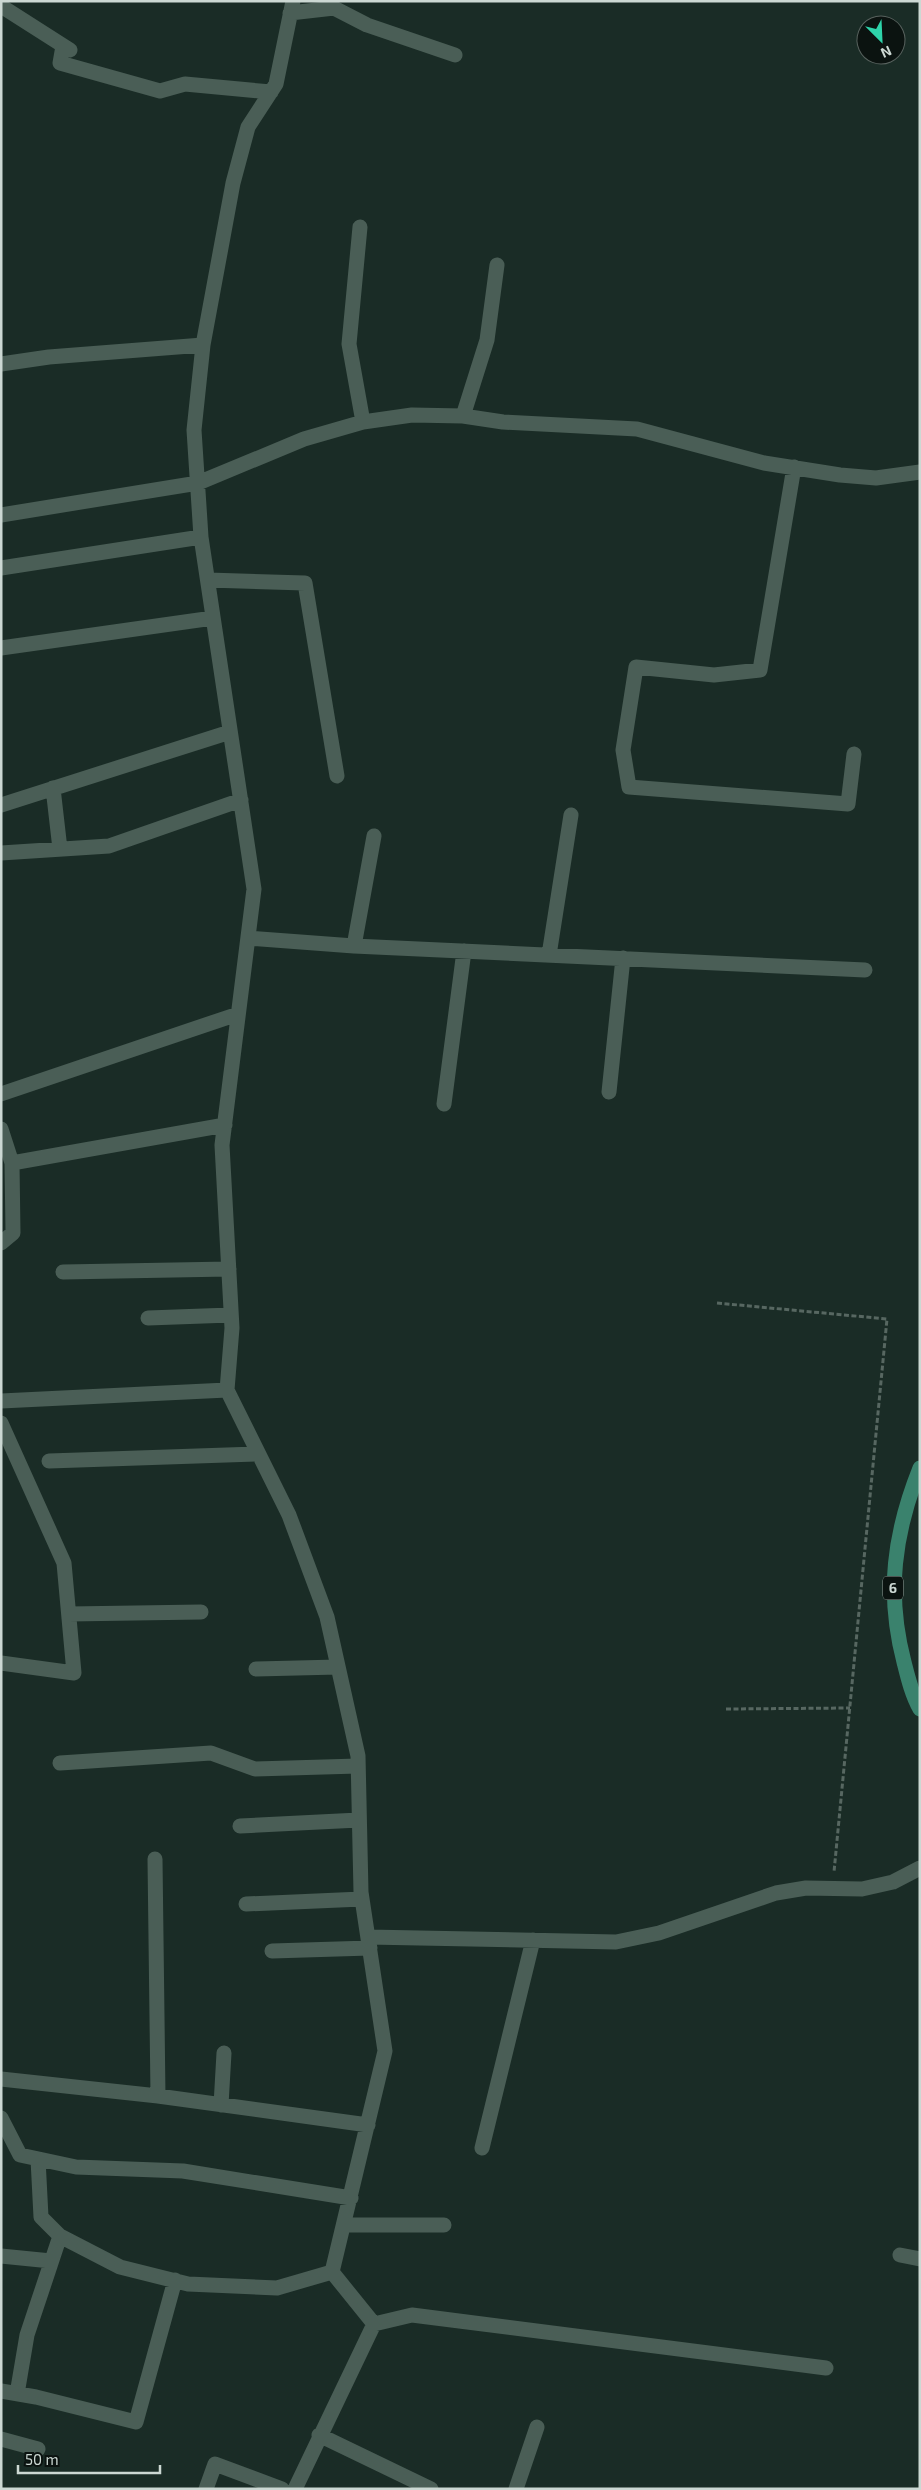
<svg xmlns="http://www.w3.org/2000/svg" width="921" height="2490" viewBox="0 0 921 2490" font-family="'Exo 2',sans-serif">
  <rect width="100%" height="100%" fill="#1a2c26"/>
  <g fill="none" stroke-linecap="round" stroke-linejoin="round">
    <path stroke="#576761" stroke-width="3" stroke-dasharray="5 2.5" stroke-linecap="butt" d="M 717,1303 L 887,1319 L 834,1872
      M 726,1709 L 850,1708"/>
    <path stroke="#4a5e56" stroke-width="15" d="M 293,1 L 276,84 L 248,127 L 233,183 L 203,345 L 194,430 L 201,537 L 254,889 L 222,1145 L 232,1328 L 227,1390 L 289,1515 L 327,1617 L 358,1756 L 361,1892 L 385,2051 L 332,2272
      M 1,6 L 70,50
      M 290,13 L 334,8 L 367,25 L 455,55
      M 63,46 L 60,63 L 160,91 L 185,84 L 271,92
      M 360,227 L 349,344 L 363,422
      M 1,364 L 49,357 L 203,345
      M 463,416 L 487,340 L 497,265
      M 794,467 L 760,670 L 714,675 L 636,667 L 623,750 L 629,787 L 848,804 L 854,754
      M 1,515 L 198,483 L 304,439 L 363,422 L 412,415 L 463,416 L 503,422 L 637,429 L 764,463 L 840,475 L 876,478 L 920,472
      M 1,568 L 201,537
      M 208,580 L 305,583 L 337,776
      M 1,648 L 213,618
      M 53,788 L 60,849
      M 1,805 L 230,732
      M 1,853 L 109,846 L 241,800
      M 248,938 L 354,946 L 865,970
      M 354,946 L 374,836
      M 549,955 L 571,815
      M 609,1092 L 623,958
      M 1,1094 L 238,1014
      M 444,1104 L 464,951
      M 1,1129 L 12,1163 L 13,1233 L 1,1243
      M 12,1163 L 225,1125
      M 63,1272 L 229,1269
      M 148,1318 L 231,1315
      M 1,1401 L 227,1390
      M 1,1423 L 64,1563 L 74,1673 L 1,1663
      M 49,1461 L 258,1454
      M 69,1614 L 201,1612
      M 256,1669 L 338,1667
      M 60,1763 L 211,1753 L 255,1769 L 358,1766
      M 240,1826 L 359,1820
      M 155,1859 L 158,2096
      M 246,1904 L 362,1899
      M 368,1937 L 616,1942 L 659,1933 L 776,1893 L 806,1888 L 862,1889 L 893,1882 L 920,1868
      M 272,1951 L 370,1948
      M 1,2079 L 158,2096 L 368,2125
      M 221,2105 L 224,2053
      M 1,2118 L 20,2155 L 76,2167 L 183,2171 L 351,2198
      M 482,2148 L 533,1940
      M 38,2159 L 41,2217 L 60,2236 L 120,2267 L 188,2284 L 277,2288 L 332,2272
      M 345,2225 L 444,2225
      M 900,2255 L 920,2259
      M 1,2256 L 51,2261
      M 332,2272 L 374,2324 L 412,2315 L 826,2368
      M 1,2391 L 36,2397 L 136,2422 L 175,2280
      M 17,2394 L 27,2335 L 60,2236
      M 319,2435 L 431,2489
      M 1,2439 L 38,2449
      M 206,2489 L 215,2464 L 282,2489
      M 295,2489 L 374,2324
      M 516,2489 L 537,2427"/>
    <path stroke="#3a826d" stroke-width="15" d="M 920,1468 C 894,1533 886,1593 904,1662 C 908,1678 912,1695 920,1709"/>
  </g>
  <g text-anchor="middle" stroke-width="4" stroke-linejoin="round" paint-order="stroke">
    <rect fill="#0b1310" stroke="#929d98" stroke-width="1" x="883" y="1576.5" width="20" height="23" rx="4"/>
    <g font-size="14" font-weight="bold" fill="#ccd8d3">
      <text x="893" y="1593">6</text>
    </g>
  </g>
  <rect width="921" height="2490" fill="none" stroke="#ccd8d3" stroke-width="5"/>
  <g transform="translate(881 40) rotate(156)"><circle r="24" fill="#0b1310" stroke="#58625e"/>
  <path d="M0-4L9 19L0 12L-9 19Z" fill="#2ed4aa"/>
  <text y="-8" font-size="14" font-weight="bold" text-anchor="middle" fill="#ccd8d3">N</text>
  </g>
  <path d="M18 2465v8h142v-8" fill="none" stroke="#ccd8d3" stroke-width="2.5"/>
  <text x="25" y="2465" font-size="15" fill="#ccd8d3" stroke="#0b1310" stroke-width="4" paint-order="stroke">50 m</text>
</svg>
